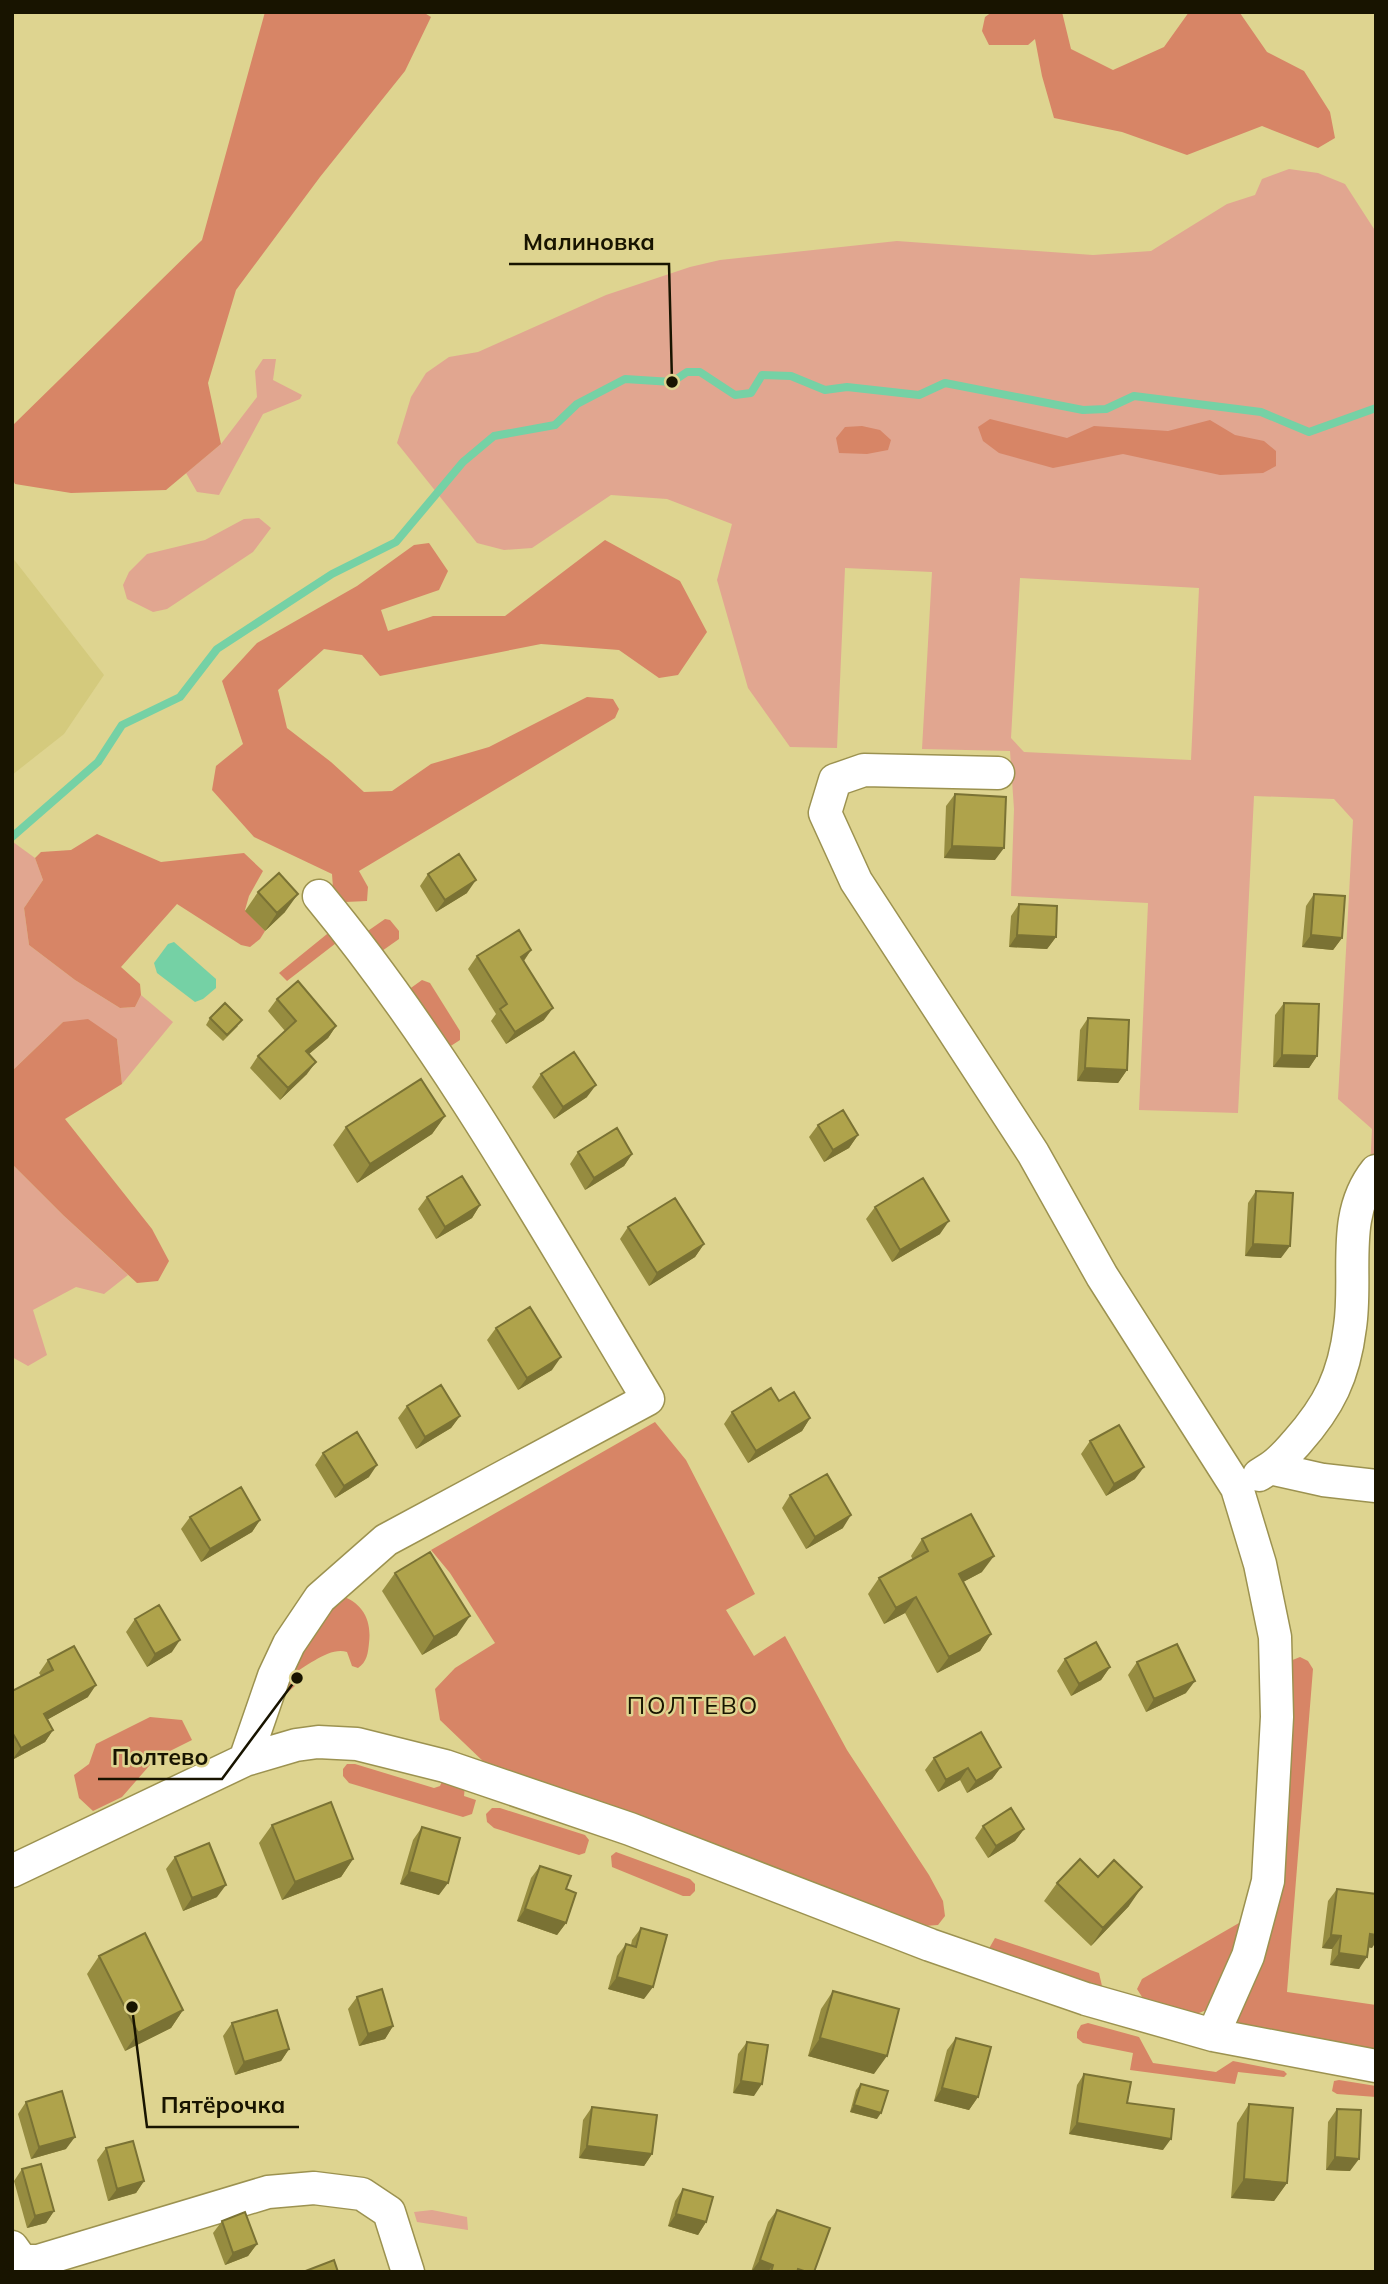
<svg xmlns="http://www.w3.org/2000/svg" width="1388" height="2284" viewBox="0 0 1388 2284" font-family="Mulish,sans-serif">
  <rect width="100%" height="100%" fill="#ded490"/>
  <path fill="#d4ca7d" d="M 12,557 L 104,675 L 64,734 L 12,775 Z"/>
  <path fill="#e1a690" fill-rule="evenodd" d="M 1289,169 L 1318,173 L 1345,184 L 1376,232 L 1376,1188 L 1369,1187 L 1372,1129 L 1338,1099 L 1353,820 L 1334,799 L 1254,796 L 1238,1113 L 1139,1110 L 1148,903 L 1011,896 L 1014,809 L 1010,751 L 922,749 L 932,572 L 845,568 L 837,748 L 790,747 L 748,688 L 717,580 L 732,524 L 667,499 L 611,495 L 532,548 L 504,550 L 477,543 L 397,443 L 411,397 L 426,373 L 449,357 L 478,352 L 606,295 L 690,267 L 720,260 L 897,241 L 1093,255 L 1151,251 L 1227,204 L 1255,195 L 1262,179 ZM 1020,578 L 1199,588 L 1191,760 L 1024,752 L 1011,738 Z
    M 263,359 L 276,359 L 273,380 L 302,395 L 300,399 L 263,414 L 219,495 L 197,492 L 186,473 L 221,444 L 257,397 L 255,371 Z
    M 259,518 L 271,528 L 253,552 L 167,609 L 153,612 L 127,599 L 123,585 L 129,572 L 147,554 L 205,540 L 244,519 Z
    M 13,842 L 35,858 L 43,880 L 24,908 L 29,945 L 75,980 L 120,1008 L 135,1007 L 141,995 L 173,1022 L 122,1084 L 117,1039 L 63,1022 L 12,1071 Z
    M 12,1164 L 63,1215 L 128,1275 L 104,1294 L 76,1287 L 33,1310 L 47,1355 L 28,1366 L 12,1357 Z
    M 432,2210 L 467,2217 L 468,2230 L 417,2222 L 414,2212 Z"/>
  <path fill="#d78566" d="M 265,12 L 423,12 L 431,17 L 405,71 L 320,177 L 236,290 L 208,383 L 221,444 L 166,490 L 71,493 L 15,484 L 12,478 L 12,426 L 202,240 Z
    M 992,12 L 1062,12 L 1071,49 L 1113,70 L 1164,47 L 1189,12 L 1240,13 L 1267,52 L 1304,71 L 1330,112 L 1335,138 L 1318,148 L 1262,126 L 1187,155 L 1122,132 L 1054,118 L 1042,76 L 1035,39 L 1028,45 L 989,45 L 982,31 L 985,17 Z
    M 990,419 L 1067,438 L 1094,426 L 1168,431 L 1210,420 L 1235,435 L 1264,441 L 1276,451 L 1276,466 L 1263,473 L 1220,475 L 1123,454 L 1053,468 L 999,453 L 983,441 L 978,427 Z
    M 862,426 L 880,430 L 891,440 L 888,450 L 867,454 L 839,453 L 836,438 L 845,427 Z
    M 605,540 L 680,581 L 707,632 L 678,675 L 659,678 L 619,650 L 541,644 L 380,676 L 362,655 L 324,649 L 278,690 L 287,728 L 331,762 L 364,792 L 392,791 L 431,764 L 489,747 L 587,697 L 613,699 L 619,709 L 615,718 L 359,871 L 368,887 L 367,901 L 345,902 L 333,888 L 332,874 L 254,837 L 212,790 L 216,766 L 243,744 L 222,681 L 257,643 L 357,586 L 414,545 L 429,543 L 448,571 L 439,590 L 381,610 L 388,631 L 433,616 L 505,616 Z
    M 97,834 L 161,862 L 244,853 L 263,871 L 249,896 L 245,910 L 265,931 L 260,939 L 250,947 L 241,945 L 177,904 L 121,967 L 140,984 L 141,995 L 135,1007 L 120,1008 L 75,980 L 29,945 L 24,908 L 43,880 L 35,858 L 41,852 L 71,850 Z
    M 385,919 L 390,920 L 399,931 L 399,939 L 372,958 L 394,1000 L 422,980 L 430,983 L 460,1031 L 460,1040 L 443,1051 L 407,1010 L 391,1019 L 340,940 L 287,981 L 279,973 L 332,930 L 352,942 Z
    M 88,1019 L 117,1039 L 122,1084 L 65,1119 L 152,1229 L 169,1261 L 158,1281 L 137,1283 L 63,1215 L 12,1164 L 12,1071 L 63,1022 Z
    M 655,1422 L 686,1460 L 755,1594 L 726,1610 L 754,1656 L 785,1636 L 847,1750 L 929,1875 L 943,1901 L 945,1916 L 938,1925 L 925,1926 L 649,1820 L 487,1765 L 440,1720 L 435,1689 L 455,1668 L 495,1643 L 450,1573 L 431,1550 Z
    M 339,1595 C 362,1602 372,1619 369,1643 C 368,1653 367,1662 358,1668 L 352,1666 L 347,1652 C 330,1646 306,1667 291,1675 L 296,1685 L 286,1694 L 281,1694 L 279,1681 Z
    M 1300,1657 L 1308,1661 L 1313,1669 L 1287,1992 L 1376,2005 L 1376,2056 L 1239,2028 L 1231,2016 L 1290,1661 Z
    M 150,1717 L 182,1720 L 192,1740 L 156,1758 L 122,1797 L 93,1811 L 79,1798 L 74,1775 L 89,1764 L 96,1744 Z
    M 347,1764 L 355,1764 L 434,1788 L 440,1786 L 443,1779 L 465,1786 L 464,1796 L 476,1800 L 472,1814 L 463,1817 L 349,1783 L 343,1776 L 343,1769 Z
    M 492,1808 L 500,1808 L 585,1835 L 589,1840 L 585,1853 L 579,1855 L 494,1828 L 487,1822 L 486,1814 Z
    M 616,1852 L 690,1879 L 695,1884 L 695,1891 L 690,1896 L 683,1896 L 612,1867 L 611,1856 Z
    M 1239,1923 L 1246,1923 L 1214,2007 L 1194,2015 L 1144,2000 L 1137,1989 L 1142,1979 Z
    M 995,1938 L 1099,1973 L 1102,1986 L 1098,1991 L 987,1952 Z
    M 1088,2023 L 1139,2037 L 1153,2063 L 1216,2072 L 1233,2061 L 1284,2071 L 1287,2074 L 1284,2077 L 1238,2072 L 1235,2084 L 1130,2070 L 1133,2053 L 1083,2043 L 1077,2038 L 1077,2032 L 1081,2025 Z
    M 1339,2080 L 1376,2086 L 1376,2097 L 1337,2094 L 1332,2091 L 1334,2081 Z"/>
  <path fill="#75d1a5" d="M 174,942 L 216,979 L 216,988 L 203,999 L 195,1002 L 157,973 L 154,963 L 168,944 Z"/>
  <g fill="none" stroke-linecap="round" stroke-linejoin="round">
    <path stroke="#75d1a5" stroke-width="8" d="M 12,837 L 98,762 L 122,725 L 180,697 L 217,649 L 332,574 L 396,542 L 463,462 L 494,436 L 555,425 L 577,404 L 625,379 L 672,382 L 687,372 L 700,372 L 735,395 L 751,393 L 762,375 L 791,376 L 825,390 L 847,387 L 919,395 L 945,383 L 1083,410 L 1106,409 L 1134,396 L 1261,412 L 1309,432 L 1376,408"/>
    <g stroke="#9c9250" stroke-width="35">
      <path id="minor" d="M 998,773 L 864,770 L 835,780 L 825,813 L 856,881 L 1033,1153 L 1102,1276 L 1237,1488 L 1260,1564 L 1275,1637 L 1277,1717 L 1268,1881 L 1248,1956 L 1213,2035
        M 1270,1468 C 1281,1461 1288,1452 1297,1442 C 1329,1406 1344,1376 1350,1327 C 1358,1274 1340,1216 1376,1171
        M 1259,1475 L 1270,1468 L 1323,1480 L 1376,1486
        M 245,1760 L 274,1676 L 289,1644 L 320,1598 L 386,1540 L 648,1399 C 545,1228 446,1050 319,896
        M 12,1871 L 245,1760 L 296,1745 L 318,1742 L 357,1744 L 445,1766 L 630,1829 L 930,1945 L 1086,1999 L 1213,2035 L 1376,2066
        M 12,2247 L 22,2261 L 38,2261 L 268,2192 L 314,2188 L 362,2194 L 389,2212 L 408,2272"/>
    </g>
    <use href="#minor" stroke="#fff" stroke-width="32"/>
  </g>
  <path fill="#968c40" d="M 955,794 L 995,860 L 944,858 L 946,806 Z
    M 428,874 L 467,893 L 436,912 L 420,886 Z
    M 258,892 L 285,912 L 265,931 L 245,911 Z
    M 1314,894 L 1342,938 L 1333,950 L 1302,947 L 1306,906 Z
    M 1019,904 L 1056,937 L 1047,949 L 1009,947 L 1011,916 Z
    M 531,950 L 524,961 L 544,1020 L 506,1044 L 491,1021 L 496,1014 L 468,969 L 477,956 Z
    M 277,999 L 336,1026 L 328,1038 L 309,1054 L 307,1074 L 280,1100 L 250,1068 L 258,1056 L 285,1031 L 268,1011 Z
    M 1284,1003 L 1317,1056 L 1309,1068 L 1273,1067 L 1275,1015 Z
    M 210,1018 L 238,1026 L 223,1041 L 206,1025 Z
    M 1088,1018 L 1127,1070 L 1118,1083 L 1077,1081 L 1080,1030 Z
    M 541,1074 L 587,1097 L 554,1119 L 532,1087 Z
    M 445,1116 L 432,1134 L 357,1183 L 333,1145 L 346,1127 Z
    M 818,1125 L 858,1135 L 849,1148 L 824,1162 L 809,1137 Z
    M 578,1152 L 632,1154 L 624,1166 L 585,1190 L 570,1164 Z
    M 1256,1191 L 1281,1258 L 1245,1256 L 1248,1203 Z
    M 427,1197 L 480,1205 L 472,1218 L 436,1239 L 418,1209 Z
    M 875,1207 L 940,1234 L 892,1262 L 866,1219 Z
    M 628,1227 L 704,1244 L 695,1257 L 649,1286 L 620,1239 Z
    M 496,1328 L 552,1370 L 518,1390 L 487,1340 Z
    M 779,1401 L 810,1418 L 802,1431 L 748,1463 L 724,1424 L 732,1412 Z
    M 407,1406 L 460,1416 L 451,1428 L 416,1449 L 398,1418 Z
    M 1090,1441 L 1135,1479 L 1106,1496 L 1081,1454 Z
    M 323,1453 L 369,1477 L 335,1498 L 315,1465 Z
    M 790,1495 L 843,1528 L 806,1549 L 782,1508 Z
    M 190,1517 L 260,1520 L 252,1532 L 201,1562 L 181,1529 Z
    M 922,1539 L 982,1572 L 963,1582 L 991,1634 L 980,1651 L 937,1673 L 905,1613 L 884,1624 L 868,1594 L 879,1578 L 913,1560 L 911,1556 Z
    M 395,1573 L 457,1635 L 422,1655 L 382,1591 Z
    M 135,1619 L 172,1652 L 147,1667 L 126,1632 Z
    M 1065,1659 L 1110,1667 L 1101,1680 L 1071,1696 L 1057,1671 Z
    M 48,1660 L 88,1697 L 48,1719 L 53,1730 L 45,1742 L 12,1760 L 12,1691 L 41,1676 L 39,1673 Z
    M 1137,1662 L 1186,1693 L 1146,1712 L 1128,1675 Z
    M 934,1758 L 1001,1767 L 992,1779 L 967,1793 L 960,1780 L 938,1792 L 925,1770 Z
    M 272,1825 L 353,1859 L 341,1877 L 282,1900 L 259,1843 Z
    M 983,1826 L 1024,1829 L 1015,1841 L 988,1858 L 975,1838 Z
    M 422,1827 L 439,1895 L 400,1884 L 413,1840 Z
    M 175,1857 L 217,1897 L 183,1911 L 166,1869 Z
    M 540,1866 L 566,1889 L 566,1923 L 557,1935 L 517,1921 L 531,1878 Z
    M 1057,1883 L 1129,1906 L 1091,1946 L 1044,1901 Z
    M 1337,1889 L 1372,1948 L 1368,1947 L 1359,1969 L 1330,1965 L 1332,1949 L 1322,1948 L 1328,1901 Z
    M 641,1928 L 644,1999 L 608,1989 L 617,1956 L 626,1944 L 631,1945 L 632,1940 Z
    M 99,1956 L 183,2010 L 171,2028 L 125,2051 L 87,1974 Z
    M 833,1991 L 874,2074 L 808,2056 L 821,2009 Z
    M 357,1997 L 393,2026 L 385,2039 L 359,2046 L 348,2009 Z
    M 232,2023 L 289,2049 L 281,2061 L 235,2075 L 223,2036 Z
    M 956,2038 L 978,2097 L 969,2110 L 934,2101 L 947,2050 Z
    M 747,2042 L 754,2096 L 733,2093 L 738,2054 Z
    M 1084,2074 L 1127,2103 L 1163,2150 L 1069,2134 L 1077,2085 Z
    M 861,2084 L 877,2119 L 850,2112 L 856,2090 Z
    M 26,2102 L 66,2149 L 31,2159 L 18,2114 Z
    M 1249,2104 L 1287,2183 L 1274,2201 L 1231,2198 L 1237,2123 Z
    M 592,2107 L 652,2154 L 644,2166 L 579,2158 L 583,2120 Z
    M 1337,2109 L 1350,2171 L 1326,2170 L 1328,2122 Z
    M 106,2148 L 144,2181 L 136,2193 L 108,2201 L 97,2160 Z
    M 22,2169 L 54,2211 L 46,2223 L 27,2228 L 14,2181 Z
    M 683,2189 L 706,2222 L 698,2235 L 668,2226 L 675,2201 Z
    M 777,2210 L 814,2272 L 751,2272 L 768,2222 Z
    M 222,2221 L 257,2244 L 248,2256 L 225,2265 L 213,2233 Z"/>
  <path fill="#7a7234" d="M 952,846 L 1004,848 L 995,860 L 944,858 Z
    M 476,880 L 467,893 L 436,912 L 445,900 Z
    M 298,894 L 285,912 L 265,931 L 277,913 Z
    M 1017,935 L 1056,937 L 1047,949 L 1009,947 Z
    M 1311,935 L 1342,938 L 1333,950 L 1302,947 Z
    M 531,950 L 522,963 L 521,957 Z
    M 553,1008 L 544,1020 L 506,1044 L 515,1032 Z
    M 336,1026 L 328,1038 L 297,1064 L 306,1051 Z
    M 1282,1055 L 1317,1056 L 1309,1068 L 1273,1067 Z
    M 316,1062 L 307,1074 L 280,1100 L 288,1088 Z
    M 1085,1068 L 1127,1070 L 1118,1083 L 1077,1081 Z
    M 596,1085 L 587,1097 L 554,1119 L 563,1107 Z
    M 445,1116 L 432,1134 L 357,1183 L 370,1164 Z
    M 858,1135 L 849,1148 L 824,1162 L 833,1150 Z
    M 632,1154 L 624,1166 L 585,1190 L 594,1178 Z
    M 480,1205 L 472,1218 L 436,1239 L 445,1227 Z
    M 949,1221 L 940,1234 L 892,1262 L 900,1250 Z
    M 704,1244 L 695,1257 L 649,1286 L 657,1273 Z
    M 1253,1244 L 1290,1246 L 1281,1258 L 1245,1256 Z
    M 561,1357 L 552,1370 L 518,1390 L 527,1378 Z
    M 460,1416 L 451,1428 L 416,1449 L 425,1437 Z
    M 810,1418 L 802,1431 L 748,1463 L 756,1451 Z
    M 377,1465 L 369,1477 L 335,1498 L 344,1486 Z
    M 1144,1467 L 1135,1479 L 1106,1496 L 1114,1484 Z
    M 851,1515 L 843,1528 L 806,1549 L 815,1537 Z
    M 260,1520 L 252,1532 L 201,1562 L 210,1549 Z
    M 994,1556 L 982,1572 L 948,1590 L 959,1574 Z
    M 916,1597 L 905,1613 L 884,1624 L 896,1608 Z
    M 470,1616 L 457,1635 L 422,1655 L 434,1637 Z
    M 991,1634 L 980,1651 L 937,1673 L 949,1657 Z
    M 180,1640 L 172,1652 L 147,1667 L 155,1654 Z
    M 1110,1667 L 1101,1680 L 1071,1696 L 1079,1684 Z
    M 1195,1681 L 1186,1693 L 1146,1712 L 1154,1699 Z
    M 96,1685 L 88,1697 L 36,1726 L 44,1714 Z
    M 53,1730 L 45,1742 L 12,1760 L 21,1748 Z
    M 1001,1767 L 992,1779 L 967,1793 L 976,1781 Z
    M 968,1768 L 960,1780 L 938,1792 L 946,1780 Z
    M 1024,1829 L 1015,1841 L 988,1858 L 996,1846 Z
    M 353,1859 L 341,1877 L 282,1900 L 295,1882 Z
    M 409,1872 L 448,1883 L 439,1895 L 400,1884 Z
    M 226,1885 L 217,1897 L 183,1911 L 192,1898 Z
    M 1142,1887 L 1129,1906 L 1091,1946 L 1103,1928 Z
    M 525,1909 L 566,1923 L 557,1935 L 517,1921 Z
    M 1370,1934 L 1376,1935 L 1376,1942 L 1372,1948 L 1362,1946 Z
    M 1331,1935 L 1341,1936 L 1332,1949 L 1322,1948 Z
    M 1339,1953 L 1367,1957 L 1359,1969 L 1330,1965 Z
    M 617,1977 L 653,1987 L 644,1999 L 608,1989 Z
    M 183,2010 L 171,2028 L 125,2051 L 138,2033 Z
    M 393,2026 L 385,2039 L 359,2046 L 368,2034 Z
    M 820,2038 L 887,2056 L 874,2074 L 808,2056 Z
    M 289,2049 L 281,2061 L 235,2075 L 244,2062 Z
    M 741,2081 L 762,2084 L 754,2096 L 733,2093 Z
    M 942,2088 L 978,2097 L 969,2110 L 934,2101 Z
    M 854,2105 L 881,2113 L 877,2119 L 850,2112 Z
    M 1077,2123 L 1171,2139 L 1163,2150 L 1069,2134 Z
    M 75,2137 L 66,2149 L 31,2159 L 39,2147 Z
    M 587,2146 L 652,2154 L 644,2166 L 579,2158 Z
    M 1335,2157 L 1359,2159 L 1350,2171 L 1326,2170 Z
    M 1244,2179 L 1287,2183 L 1274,2201 L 1231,2198 Z
    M 144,2181 L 136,2193 L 108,2201 L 117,2189 Z
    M 54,2211 L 46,2223 L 27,2228 L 35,2216 Z
    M 676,2214 L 706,2222 L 698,2235 L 668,2226 Z
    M 257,2244 L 248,2256 L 225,2265 L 233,2253 Z
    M 760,2260 L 773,2265 L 768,2272 L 751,2272 Z"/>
  <path fill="#afa34b" stroke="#7a7234" stroke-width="2" d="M 955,794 L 1006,797 L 1004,848 L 952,846 Z
    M 459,854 L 476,880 L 445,900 L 428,874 Z
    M 279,873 L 298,894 L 277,913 L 258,892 Z
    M 1314,894 L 1345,896 L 1342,938 L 1311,935 Z
    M 1019,904 L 1057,906 L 1056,937 L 1017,935 Z
    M 519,930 L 531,950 L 521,957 L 553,1008 L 515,1032 L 500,1009 L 507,1004 L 477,956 Z
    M 298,981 L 336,1026 L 306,1051 L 316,1062 L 288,1088 L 258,1056 L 296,1021 L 277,999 Z
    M 225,1003 L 242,1020 L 227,1035 L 210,1018 Z
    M 1284,1003 L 1319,1004 L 1317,1056 L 1282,1055 Z
    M 1088,1018 L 1129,1020 L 1127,1070 L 1085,1068 Z
    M 574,1052 L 596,1085 L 563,1107 L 541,1074 Z
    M 421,1079 L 445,1116 L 370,1164 L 346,1127 Z
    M 843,1110 L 858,1135 L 833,1150 L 818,1125 Z
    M 617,1128 L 632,1154 L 594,1178 L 578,1152 Z
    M 462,1176 L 480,1205 L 445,1227 L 427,1197 Z
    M 923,1178 L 949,1221 L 900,1250 L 875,1207 Z
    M 1256,1191 L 1293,1193 L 1290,1246 L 1253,1244 Z
    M 675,1198 L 704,1244 L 657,1273 L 628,1227 Z
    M 530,1307 L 561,1357 L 527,1378 L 496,1328 Z
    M 441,1385 L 460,1416 L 425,1437 L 407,1406 Z
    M 771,1388 L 779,1401 L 794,1392 L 810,1418 L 756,1451 L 732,1412 Z
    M 1119,1425 L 1144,1467 L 1114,1484 L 1090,1441 Z
    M 357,1432 L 377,1465 L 344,1486 L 323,1453 Z
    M 827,1474 L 851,1515 L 815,1537 L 790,1495 Z
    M 241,1487 L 260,1520 L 210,1549 L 190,1517 Z
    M 971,1514 L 994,1556 L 959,1574 L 991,1634 L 949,1657 L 916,1597 L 896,1608 L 879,1578 L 928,1551 L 922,1539 Z
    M 430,1552 L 470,1616 L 434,1637 L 395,1573 Z
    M 159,1605 L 180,1640 L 155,1654 L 135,1619 Z
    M 1096,1642 L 1110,1667 L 1079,1684 L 1065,1659 Z
    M 1177,1644 L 1195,1681 L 1154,1699 L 1137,1662 Z
    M 74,1646 L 96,1685 L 44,1714 L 53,1730 L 21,1748 L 12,1732 L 12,1691 L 53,1670 L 48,1660 Z
    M 981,1732 L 1001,1767 L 976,1781 L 968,1768 L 946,1780 L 934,1758 Z
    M 331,1802 L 353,1859 L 295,1882 L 272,1825 Z
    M 1011,1808 L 1024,1829 L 996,1846 L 983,1826 Z
    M 422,1827 L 460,1838 L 448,1883 L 409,1872 Z
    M 209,1843 L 226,1885 L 192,1898 L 175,1857 Z
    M 1080,1859 L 1098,1877 L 1114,1860 L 1142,1887 L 1103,1928 L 1057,1883 Z
    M 540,1866 L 571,1876 L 566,1889 L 576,1893 L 566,1923 L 525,1909 Z
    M 1337,1889 L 1376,1894 L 1376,1935 L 1370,1934 L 1367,1957 L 1339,1953 L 1341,1936 L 1331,1935 Z
    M 641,1928 L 667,1935 L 653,1987 L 617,1977 L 626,1944 L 636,1947 Z
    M 145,1933 L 183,2010 L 138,2033 L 99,1956 Z
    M 382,1989 L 393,2026 L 368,2034 L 357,1997 Z
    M 833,1991 L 899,2009 L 887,2056 L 820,2038 Z
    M 277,2010 L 289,2049 L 244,2062 L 232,2023 Z
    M 956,2038 L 991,2047 L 978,2097 L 942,2088 Z
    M 747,2042 L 768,2045 L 762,2084 L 741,2081 Z
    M 1084,2074 L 1131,2082 L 1127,2103 L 1174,2109 L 1171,2139 L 1077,2123 Z
    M 861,2084 L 888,2091 L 881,2113 L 854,2105 Z
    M 62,2091 L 75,2137 L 39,2147 L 26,2102 Z
    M 1249,2104 L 1293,2108 L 1287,2183 L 1244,2179 Z
    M 592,2107 L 657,2115 L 652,2154 L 587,2146 Z
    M 1337,2109 L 1361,2110 L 1359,2159 L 1335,2157 Z
    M 133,2141 L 144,2181 L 117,2189 L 106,2148 Z
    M 41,2164 L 54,2211 L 35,2216 L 22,2169 Z
    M 683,2189 L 713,2197 L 706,2222 L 676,2214 Z
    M 777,2210 L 830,2228 L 814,2272 L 807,2272 L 798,2269 L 797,2272 L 771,2272 L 773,2265 L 760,2260 Z
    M 245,2212 L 257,2244 L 233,2253 L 222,2221 Z
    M 334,2260 L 338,2272 L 303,2272 Z"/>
  <g text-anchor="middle" stroke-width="5" stroke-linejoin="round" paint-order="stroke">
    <g font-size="24" letter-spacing="2" fill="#181400" stroke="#ded490">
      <text x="693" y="1714">ПОЛТЕВО</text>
    </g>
  </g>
  <path fill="none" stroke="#181400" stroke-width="2.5" d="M672 382L669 264H509M297 1678L222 1779H98M132 2007L147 2127H299"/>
  <g fill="#181400" stroke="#ded490" stroke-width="2.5">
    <circle cx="672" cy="382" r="7"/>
    <circle cx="297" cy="1678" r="7"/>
    <circle cx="132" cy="2007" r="7"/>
  </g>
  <g font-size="23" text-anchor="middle" font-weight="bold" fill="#181400" stroke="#ded490" stroke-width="5" stroke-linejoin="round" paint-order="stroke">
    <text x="589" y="250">Малиновка</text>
    <text x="160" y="1765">Полтево</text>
    <text x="223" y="2113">Пятёрочка</text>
  </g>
  <rect width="1388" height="2284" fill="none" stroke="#181400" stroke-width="28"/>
</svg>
